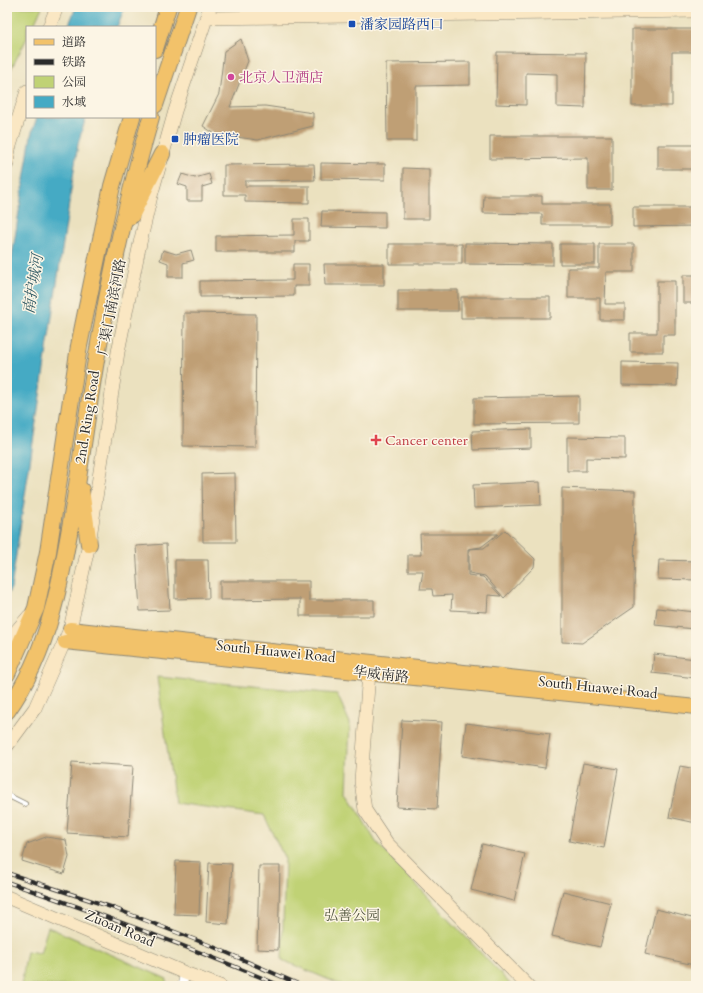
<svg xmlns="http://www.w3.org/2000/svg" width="703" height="993" viewBox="0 0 703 993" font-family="Cardo,'Noto Serif SC',serif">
  <rect width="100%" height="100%" fill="#fcf5e5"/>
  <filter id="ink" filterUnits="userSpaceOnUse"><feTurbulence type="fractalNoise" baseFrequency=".025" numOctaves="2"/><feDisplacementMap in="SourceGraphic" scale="8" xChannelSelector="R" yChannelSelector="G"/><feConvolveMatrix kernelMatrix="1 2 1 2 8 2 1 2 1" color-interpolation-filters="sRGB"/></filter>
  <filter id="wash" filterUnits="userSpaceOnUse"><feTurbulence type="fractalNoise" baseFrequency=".012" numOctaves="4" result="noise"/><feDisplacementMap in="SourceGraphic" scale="16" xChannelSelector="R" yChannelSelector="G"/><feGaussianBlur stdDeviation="0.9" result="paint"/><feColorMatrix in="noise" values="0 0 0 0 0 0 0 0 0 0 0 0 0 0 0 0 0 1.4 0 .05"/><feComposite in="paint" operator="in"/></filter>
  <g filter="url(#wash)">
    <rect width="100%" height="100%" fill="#ebe1bf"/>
    <path fill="#c0d275" stroke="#767e50" d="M 7,7 L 42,7 L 33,27 L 27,27 L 27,38 L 7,77 Z
      M 157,677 L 337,694 L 350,723 L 347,792 L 376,842 L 512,986 L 344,986 L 282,960 L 285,859 L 264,815 L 175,803 Z
      M 48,927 L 167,979 L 165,986 L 21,986 L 27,951 L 40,953 Z"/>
    <path fill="#45aac4" stroke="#386a78" d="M 76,7 L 125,7 L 117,27 L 68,27 Z
      M 37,117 L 86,117 L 78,144 L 11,588 L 7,596 L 7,288 L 31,135 Z"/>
    <g id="blocks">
      <path fill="#bf9f75" d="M 632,29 L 696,29 L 696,52 L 672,52 L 672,106 L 632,106 Z
        M 241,39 L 248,61 L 230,107 L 265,106 L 313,113 L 313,126 L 258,140 L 215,134 L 203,126 L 219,94 L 224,51 Z
        M 497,52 L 586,53 L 585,108 L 557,107 L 557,74 L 526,73 L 526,105 L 496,104 Z
        M 470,62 L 470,85 L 416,86 L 416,141 L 387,141 L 386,63 Z
        M 490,136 L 612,136 L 612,190 L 588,190 L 588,158 L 490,159 Z
        M 658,145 L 696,145 L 696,169 L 658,169 Z
        M 321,163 L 385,164 L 385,180 L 321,179 Z
        M 314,164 L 315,180 L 245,181 L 245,186 L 309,186 L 309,203 L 245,202 L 245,195 L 224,195 L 224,165 Z
        M 403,168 L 429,169 L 429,219 L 403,219 Z
        M 182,174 L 195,178 L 209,174 L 212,184 L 202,187 L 202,201 L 187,201 L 187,187 L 178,184 Z
        M 484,196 L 542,196 L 542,204 L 610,204 L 610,225 L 542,225 L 542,214 L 483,213 Z
        M 633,207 L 696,207 L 696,226 L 633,227 Z
        M 322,211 L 385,212 L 385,228 L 321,227 Z
        M 294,219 L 309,219 L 309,241 L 295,241 L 295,252 L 216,252 L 216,236 L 294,235 Z
        M 465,243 L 553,244 L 553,265 L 465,264 Z
        M 389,244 L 462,244 L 462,264 L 389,264 Z
        M 560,244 L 595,244 L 595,264 L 560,264 Z
        M 599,244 L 634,244 L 634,272 L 606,272 L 605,304 L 625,304 L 625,320 L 600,320 L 600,298 L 568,298 L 568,268 L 599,268 Z
        M 163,250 L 176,254 L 191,250 L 194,260 L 183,263 L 183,277 L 168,277 L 168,263 L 160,260 Z
        M 293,264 L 309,264 L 309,286 L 294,286 L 294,296 L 200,297 L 200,281 L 293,280 Z
        M 324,264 L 384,264 L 384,285 L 325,285 Z
        M 683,275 L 696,275 L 696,303 L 683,303 Z
        M 657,281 L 675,281 L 675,335 L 663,335 L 663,352 L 630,352 L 630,333 L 657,333 Z
        M 398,290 L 458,290 L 458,311 L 398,311 Z
        M 461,297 L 550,297 L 550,318 L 461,318 Z
        M 184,313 L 256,314 L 255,447 L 183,446 Z
        M 622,362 L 678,363 L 677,386 L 622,385 Z
        M 579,396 L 579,423 L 474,424 L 474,398 Z
        M 531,429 L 531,448 L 473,450 L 472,431 Z
        M 567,437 L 625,438 L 625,459 L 586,458 L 586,471 L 567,471 Z
        M 235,473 L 236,542 L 203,542 L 202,474 Z
        M 540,482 L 541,505 L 474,508 L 473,485 Z
        M 562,488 L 635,491 L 634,607 L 582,643 L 562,642 Z
        M 505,530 L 535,559 L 534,567 L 504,598 L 485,576 L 469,573 L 469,549 L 484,548 Z
        M 420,534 L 498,534 L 481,547 L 468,549 L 468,575 L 483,577 L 501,596 L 488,595 L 487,612 L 451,610 L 452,595 L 433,596 L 432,589 L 420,589 L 423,571 L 408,571 L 408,555 L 421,555 Z
        M 166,544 L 170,610 L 140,611 L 136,546 Z
        M 175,560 L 208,560 L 209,598 L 175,599 Z
        M 659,560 L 696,561 L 696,580 L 658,579 Z
        M 220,581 L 309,581 L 309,600 L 374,600 L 374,616 L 300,616 L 300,599 L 220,600 Z
        M 657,608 L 696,612 L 694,629 L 655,625 Z
        M 654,654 L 696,659 L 696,678 L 652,673 Z
        M 402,720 L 442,722 L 437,809 L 397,807 Z
        M 466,723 L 550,734 L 545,768 L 462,756 Z
        M 72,762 L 133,766 L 128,837 L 67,833 Z
        M 583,763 L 618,769 L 604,848 L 569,841 Z
        M 680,766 L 696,769 L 696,823 L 669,817 Z
        M 46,837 L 66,840 L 69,857 L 64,874 L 22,861 L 27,844 Z
        M 482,844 L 525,854 L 514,901 L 471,890 Z
        M 176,861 L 201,862 L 199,915 L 174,914 Z
        M 209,863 L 232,864 L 228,924 L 206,922 Z
        M 259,866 L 280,866 L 278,950 L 257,949 Z
        M 563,891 L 611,903 L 600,947 L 552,936 Z
        M 656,909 L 696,919 L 696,957 L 694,965 L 645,954 Z"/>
    </g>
  </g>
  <g filter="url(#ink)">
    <use href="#blocks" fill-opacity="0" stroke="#8b8675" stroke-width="1"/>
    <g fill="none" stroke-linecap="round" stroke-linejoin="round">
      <g stroke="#8b8675" stroke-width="6">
        <path id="lane" d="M 7,795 L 25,804"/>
      </g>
      <g stroke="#8b8675" stroke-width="10">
        <path id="street" d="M 182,986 L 185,973"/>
      </g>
      <g stroke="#8b8675" stroke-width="14">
        <path id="secondary" d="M 206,18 L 696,11
          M 49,27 L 57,7
          M 7,164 L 9,149 L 27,91
          M 7,642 L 29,616
          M 369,672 L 361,781 L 365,810 L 387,843 L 528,986
          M 7,746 L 35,708 L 70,629 L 89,544 L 118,352 L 140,243 L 151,196 L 175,111 L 210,7
          M 7,897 L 185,973 L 220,986"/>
      </g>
      <g stroke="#8b8675" stroke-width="16">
        <path id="primary" d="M 70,629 L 584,685
          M 65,642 L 696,707"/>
      </g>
      <g stroke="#8b8675" stroke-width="18">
        <path id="highway" d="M 155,49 L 168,7
          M 155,105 L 188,7
          M 131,216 L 162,154
          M 81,490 L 89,544
          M 7,674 L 36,608 L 48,552 L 79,346 L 91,287 L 112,186 L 132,117
          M 7,711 C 51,650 63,571 75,498 C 83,448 89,398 98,349 C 111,270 129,193 151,117"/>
      </g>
      <use href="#lane" stroke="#fff" stroke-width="4.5"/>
      <use href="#street" stroke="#fff" stroke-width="9"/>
      <use href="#secondary" stroke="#fae7c3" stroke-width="13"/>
      <use href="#primary" stroke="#f2c26a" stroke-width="14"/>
      <use href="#highway" stroke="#f2c26a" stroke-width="16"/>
      <g stroke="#2b2b2b" stroke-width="4">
        <path id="rail" d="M 7,873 L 111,907 L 209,945 L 303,986
          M 7,882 C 100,914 191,947 281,986"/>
      </g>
      <use href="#rail" stroke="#fcf5e5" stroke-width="2.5" stroke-dasharray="8" stroke-linecap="butt"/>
    </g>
  </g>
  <g fill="#1a4fb4" stroke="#fcf5e5" stroke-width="1.5">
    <rect x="348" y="20" width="8" height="8" rx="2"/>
    <rect x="171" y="135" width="8" height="8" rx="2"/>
  </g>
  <circle fill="#d1479c" stroke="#fcf5e5" stroke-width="1.5" cx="231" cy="77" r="4"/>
  <path fill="#e0444e" stroke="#fcf5e5" stroke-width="1.5" d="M374 434h4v4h4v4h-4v4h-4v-4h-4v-4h4z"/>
  <g text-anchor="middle" stroke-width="3" stroke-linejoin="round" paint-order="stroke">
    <g font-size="14" fill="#164399" stroke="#fcf5e5" text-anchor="start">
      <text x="360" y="29">潘家园路西口</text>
      <text x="183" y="144">肿瘤医院</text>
    </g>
    <g font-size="14" fill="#b23c85" stroke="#fcf5e5" text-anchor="start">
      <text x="239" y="82">北京人卫酒店</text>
    </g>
    <g font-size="14" fill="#2b2b2b" stroke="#fcf5e5">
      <text transform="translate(111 307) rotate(-79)" y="5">广渠门南滨河路</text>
      <text transform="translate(87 417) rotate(-81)" y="5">2nd. Ring Road</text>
      <text transform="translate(276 651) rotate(6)" y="5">South Huawei Road</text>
      <text transform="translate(381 674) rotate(6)" y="5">华威南路</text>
      <text transform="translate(598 687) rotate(6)" y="5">South Huawei Road</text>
      <text transform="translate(120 928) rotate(23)" y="5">Zuoan Road</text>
    </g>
    <g font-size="14" fill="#be3a42" stroke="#fcf5e5" text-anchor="start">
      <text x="385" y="445">Cancer center</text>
    </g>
    <g font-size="14" fill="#50553e" stroke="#fcf5e5">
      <text x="352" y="920">弘善公园</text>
    </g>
    <g font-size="15" font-style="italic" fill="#355e68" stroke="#fcf5e5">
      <text transform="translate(33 284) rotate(-81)" y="5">南护城河</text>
    </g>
  </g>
  <rect width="703" height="993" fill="none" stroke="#fcf5e5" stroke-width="24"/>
  <rect x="26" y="26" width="130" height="92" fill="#fcf5e5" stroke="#a8a49b"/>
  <rect x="34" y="39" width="20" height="6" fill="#f2c26a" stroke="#a8a49b"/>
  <text x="62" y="46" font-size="12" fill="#2b2b2b">道路</text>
  <rect x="34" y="59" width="20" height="6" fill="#2b2b2b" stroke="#a8a49b"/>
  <text x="62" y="66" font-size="12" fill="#2b2b2b">铁路</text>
  <rect x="34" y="76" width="20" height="12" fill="#c0d275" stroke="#a8a49b"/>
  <text x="62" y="86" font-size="12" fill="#2b2b2b">公园</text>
  <rect x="34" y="96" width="20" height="12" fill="#45aac4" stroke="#a8a49b"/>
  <text x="62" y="106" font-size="12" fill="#2b2b2b">水域</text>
</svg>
